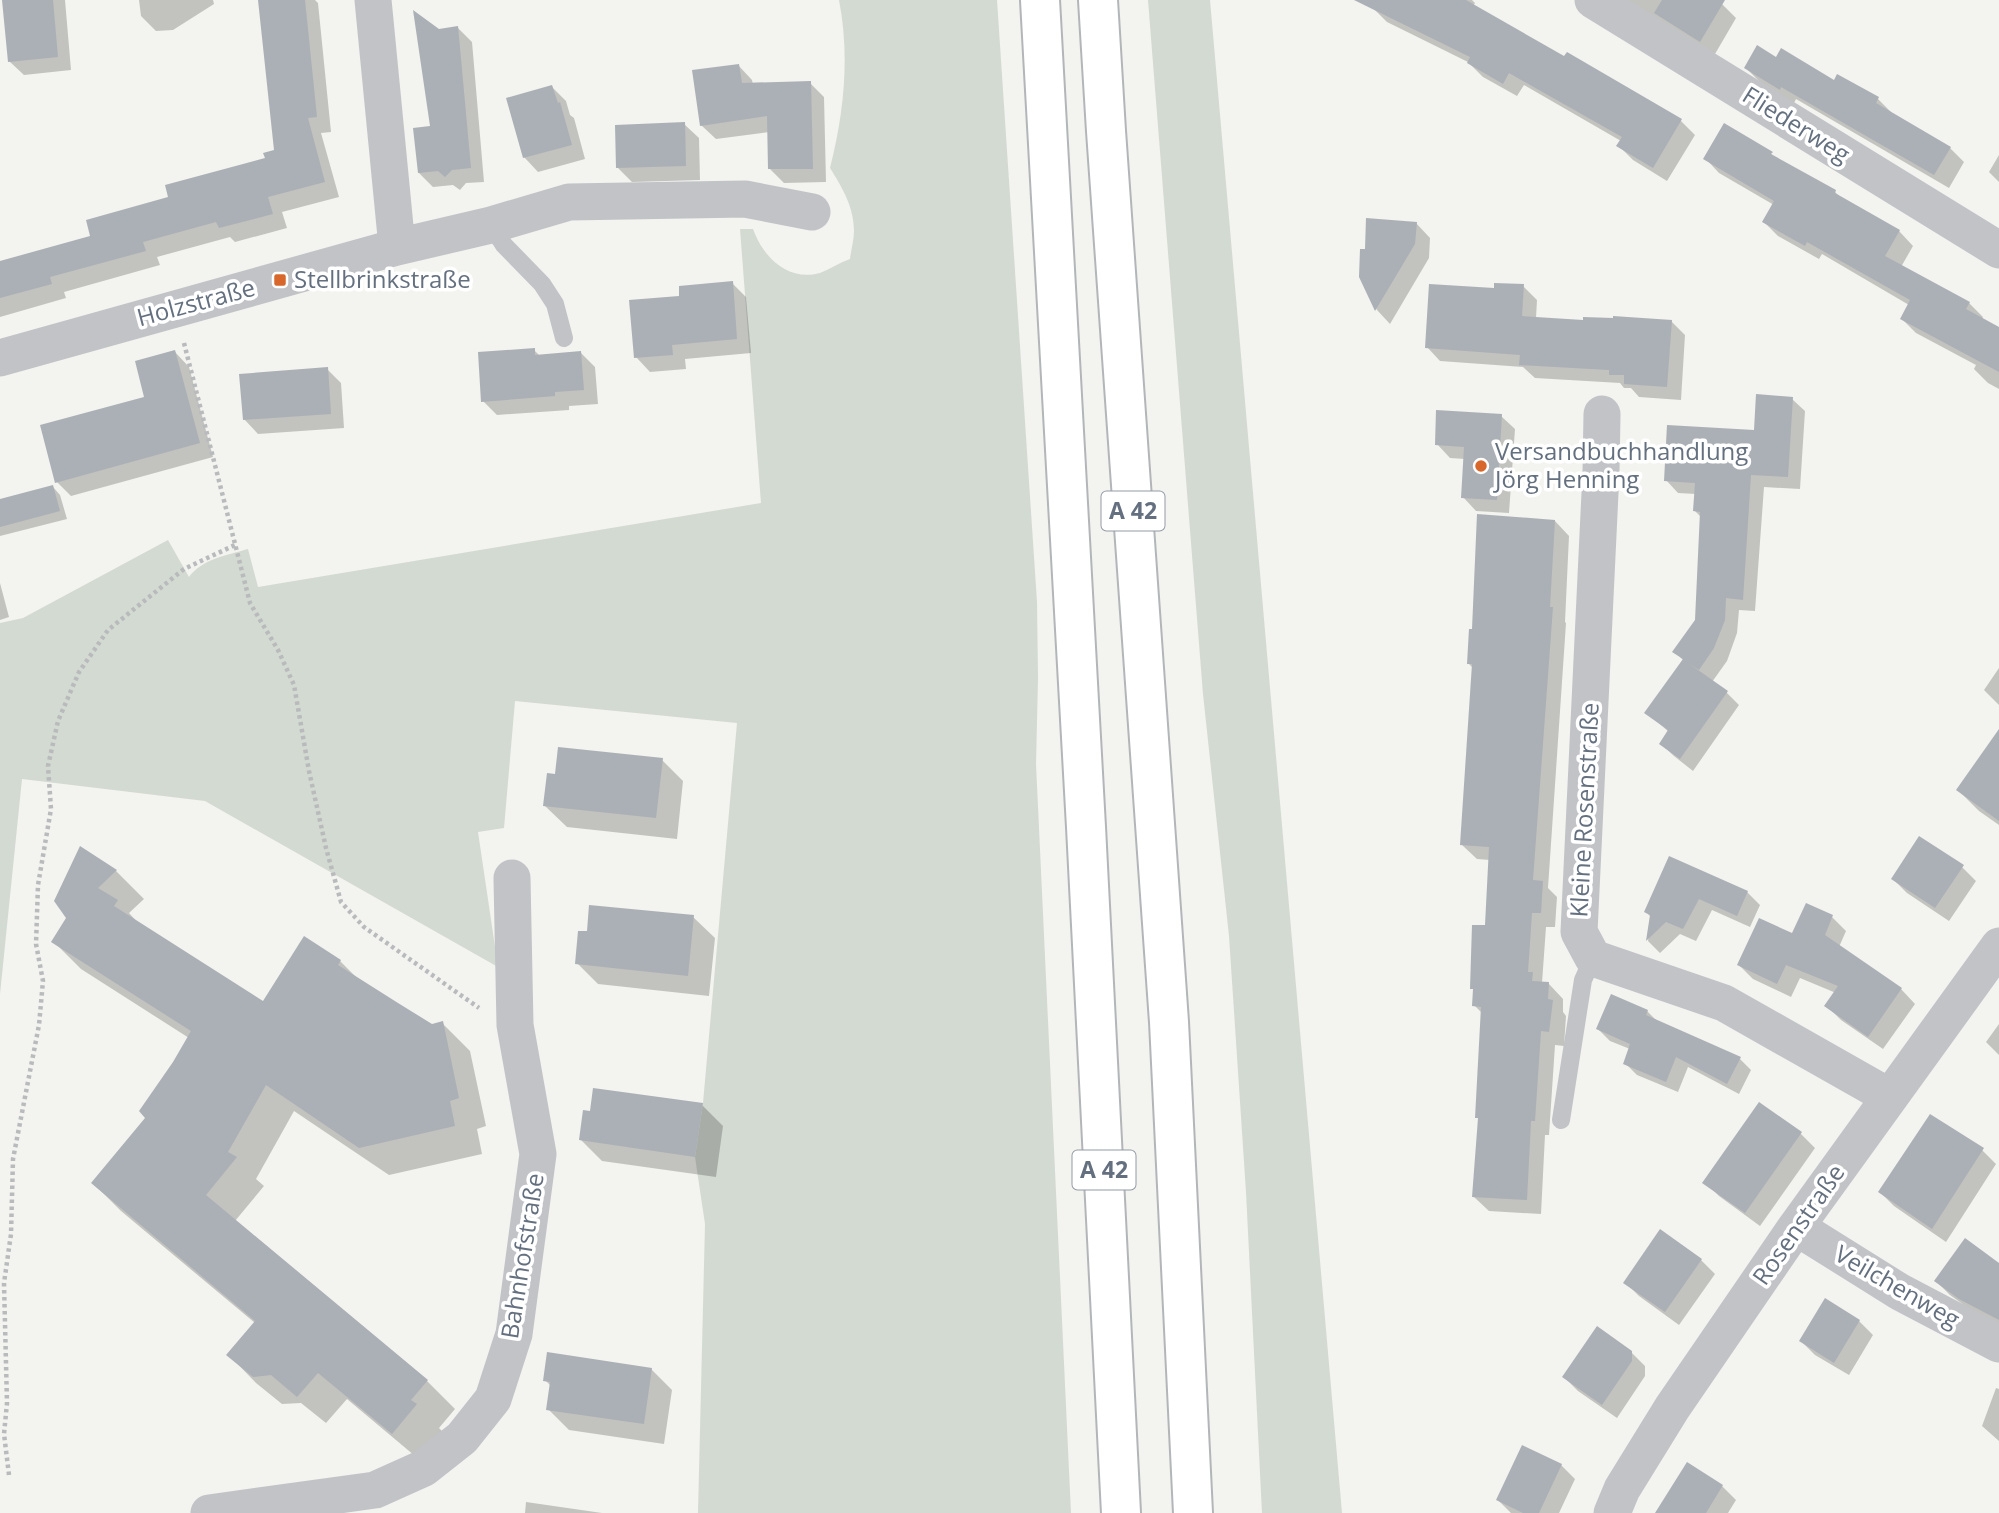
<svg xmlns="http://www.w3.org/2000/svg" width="1999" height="1513" viewBox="0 0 1999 1513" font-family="'Open Sans',sans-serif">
  <rect width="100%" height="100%" fill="#f3f3ef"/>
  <path fill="#d3dad1" d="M 839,0 L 997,0 L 1037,602 L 1038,678 L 1036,764 L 1071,1513 L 698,1513 L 705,1224 L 695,1157 L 703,1103 L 737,723 L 515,701 L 504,828 L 478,832 L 498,967 L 205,801 L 22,779 L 0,994 L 0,623 L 23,618 L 168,540 L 189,577 C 202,559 228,555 248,549 L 258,587 L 761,503 L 740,229 L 753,229 C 763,257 788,282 820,273 C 830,269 839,263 850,259 C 851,250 854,240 854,231 C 854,207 842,187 830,168 C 844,113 850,56 839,0 Z
    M 1148,0 L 1210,0 L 1342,1513 L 1262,1513 L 1246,1192 L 1229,936 L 1203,694 Z"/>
  <path fill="#0003" d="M 4,0 L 65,0 L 71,70 L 24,75 L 9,61 Z
    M 139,0 L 213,0 L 214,4 L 173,30 L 156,31 L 141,16 Z
    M 260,0 L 315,0 L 318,3 L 331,132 L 321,133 L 339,197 L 282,212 L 287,228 L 235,242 L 230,237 L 157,257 L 160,265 L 64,292 L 66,298 L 0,317 L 0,263 L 92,237 L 170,198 L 267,159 L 276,151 Z
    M 1377,0 L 1472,0 L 1475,3 L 1473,6 L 1565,58 L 1567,54 L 1681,121 L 1695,135 L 1667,181 L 1633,160 L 1619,146 L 1621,141 L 1524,85 L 1517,96 L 1483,77 L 1468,62 L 1387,22 L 1373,8 Z
    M 1627,0 L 1715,0 L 1722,4 L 1736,18 L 1715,54 Z
    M 458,28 L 472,42 L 484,182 L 466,183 L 460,190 L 453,185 L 433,187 L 419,173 L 432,127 L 439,31 Z
    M 738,65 L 752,80 L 753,85 L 810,83 L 824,97 L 826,182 L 784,183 L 770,169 L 769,132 L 716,139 L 701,125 Z
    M 1746,68 L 1834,83 L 1878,99 L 1892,113 L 1950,148 L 1964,162 L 1949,188 L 1796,99 L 1794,103 L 1760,82 Z
    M 552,87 L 566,101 L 570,115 L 574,118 L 585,159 L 538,172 L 524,157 Z
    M 684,124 L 699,138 L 700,180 L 632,182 L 618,168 Z
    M 1771,154 L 1777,159 L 1835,192 L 1842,199 L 1899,231 L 1913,246 L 1901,267 L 1969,303 L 1983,317 L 1982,319 L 1999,329 L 1999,389 L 1988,383 L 1974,369 L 1976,365 L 1916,333 L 1902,319 L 1909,305 L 1822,254 L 1819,259 L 1778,236 L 1764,222 L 1774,205 L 1719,173 L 1705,158 Z
    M 1999,155 L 1999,182 L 1989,172 Z
    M 1416,223 L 1430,238 L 1429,258 L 1390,324 L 1377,310 L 1361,277 Z
    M 732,283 L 746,297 L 751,353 L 685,359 L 686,369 L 650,372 L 636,357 L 681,297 Z
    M 1523,286 L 1537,300 L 1536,318 L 1584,322 L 1614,320 L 1671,321 L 1685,335 L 1681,400 L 1639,397 L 1631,388 L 1624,388 L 1620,383 L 1535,378 L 1523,367 L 1440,361 L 1427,347 L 1496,290 Z
    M 534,350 L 540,356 L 581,353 L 595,367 L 598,404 L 569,406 L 569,410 L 497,415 L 483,401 Z
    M 175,352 L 189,367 L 213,457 L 71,496 L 57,482 L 146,398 Z
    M 327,369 L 341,383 L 344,428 L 258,434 L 244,419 Z
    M 1792,399 L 1805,411 L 1800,489 L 1764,487 L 1755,611 L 1739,610 L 1737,633 L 1727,661 L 1712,682 L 1727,693 L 1739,705 L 1693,771 L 1674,756 L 1661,744 L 1669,732 L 1647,713 L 1684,661 L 1675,652 L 1697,621 L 1702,518 L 1695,511 L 1696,494 L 1678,493 L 1666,480 L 1755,431 Z
    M 1501,416 L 1515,429 L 1509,513 L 1476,511 L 1463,497 L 1465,459 L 1450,458 L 1437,444 Z
    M 53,487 L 60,495 L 67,519 L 0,536 L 0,501 Z
    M 1555,521 L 1569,536 L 1565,622 L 1566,623 L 1548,888 L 1557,897 L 1555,927 L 1546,927 L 1542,983 L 1549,984 L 1563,999 L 1563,1012 L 1566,1016 L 1564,1046 L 1555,1045 L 1549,1135 L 1545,1135 L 1541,1214 L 1489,1211 L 1474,1197 L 1480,1120 L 1477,1117 L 1483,1014 L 1474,1005 L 1475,991 L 1472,988 L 1486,927 L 1490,860 L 1477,859 L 1462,845 L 1473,668 L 1468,663 Z
    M 0,583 L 9,617 L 0,620 Z
    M 1999,668 L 1999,705 L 1984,690 Z
    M 1999,733 L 1999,825 L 1979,811 L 1958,790 Z
    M 662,760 L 683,781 L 677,839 L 567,827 L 545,806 Z
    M 81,848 L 116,871 L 144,899 L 129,913 L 141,926 L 263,1004 L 340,961 L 359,980 L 432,1026 L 442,1023 L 470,1051 L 486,1126 L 477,1129 L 482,1154 L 389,1175 L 294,1111 L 256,1179 L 264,1186 L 235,1221 L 427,1381 L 455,1409 L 439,1428 L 444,1433 L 421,1461 L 347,1399 L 326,1423 L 301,1403 L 282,1404 L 256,1383 L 229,1355 L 255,1323 L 121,1211 L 93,1183 L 148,1118 L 189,1038 L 81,969 L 53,941 L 68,918 Z
    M 1670,858 L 1747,892 L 1760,905 L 1750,927 L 1712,910 L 1696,941 L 1680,934 L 1660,953 L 1648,941 L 1651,917 L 1646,912 Z
    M 1962,867 L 1976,881 L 1949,921 L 1907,893 L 1893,879 Z
    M 693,917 L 715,938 L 709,996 L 598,984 L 577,963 Z
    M 1832,917 L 1846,931 L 1839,947 L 1901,989 L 1915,1004 L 1883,1049 L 1841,1020 L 1827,1006 L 1836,993 L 1800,978 L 1791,997 L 1753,979 L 1739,965 L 1793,935 Z
    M 1647,1011 L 1659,1023 L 1740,1059 L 1751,1070 L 1739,1094 L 1688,1067 L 1678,1092 L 1637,1075 L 1625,1063 L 1630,1049 L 1610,1041 L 1598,1029 Z
    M 1999,1024 L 1999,1055 L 1986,1042 Z
    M 1760,1104 L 1801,1134 L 1815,1148 L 1760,1226 L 1719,1196 L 1705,1182 Z
    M 702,1105 L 723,1126 L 716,1177 L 602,1161 L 581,1140 L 592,1113 Z
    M 1982,1150 L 1996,1164 L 1946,1242 L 1894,1206 L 1880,1192 Z
    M 1701,1260 L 1715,1274 L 1679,1325 L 1639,1296 L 1625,1282 Z
    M 1999,1266 L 1999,1326 L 1975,1313 L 1950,1295 L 1936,1281 Z
    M 1859,1321 L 1873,1335 L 1849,1375 L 1815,1355 L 1801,1341 Z
    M 1631,1352 L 1645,1366 L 1645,1376 L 1617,1418 L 1578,1391 L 1564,1377 Z
    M 651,1369 L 672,1390 L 664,1444 L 569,1430 L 548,1409 L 551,1386 L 545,1380 Z
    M 1996,1388 L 1999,1389 L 1999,1441 L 1982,1426 Z
    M 1561,1465 L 1575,1479 L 1559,1513 L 1511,1513 L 1498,1500 Z
    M 1722,1486 L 1736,1500 L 1728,1513 L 1671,1513 Z
    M 526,1502 L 602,1513 L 525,1513 Z"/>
  <path fill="#aab0b5" d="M 2,0 L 53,0 L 58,57 L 8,62 Z
    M 258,0 L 305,0 L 317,117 L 308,118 L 325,182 L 268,197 L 273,214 L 219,228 L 216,222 L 143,242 L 146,251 L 50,277 L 52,284 L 0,298 L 0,261 L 90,236 L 86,220 L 168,197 L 165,185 L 265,158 L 263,153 L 274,150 Z
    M 1354,0 L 1466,0 L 1564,56 L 1567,52 L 1682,119 L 1653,168 L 1616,146 L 1622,137 L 1509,73 L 1503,84 L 1467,63 L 1470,57 Z
    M 1662,0 L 1725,0 L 1700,42 L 1654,13 Z
    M 413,10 L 439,29 L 458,26 L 471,168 L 452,170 L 445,177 L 438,171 L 418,173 L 413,128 L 430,126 Z
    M 1757,45 L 1776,57 L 1781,48 L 1834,80 L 1837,74 L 1879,97 L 1876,103 L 1951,147 L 1934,175 L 1781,87 L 1780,90 L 1744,68 Z
    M 739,64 L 742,83 L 811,81 L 813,169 L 768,169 L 767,116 L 700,126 L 692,70 Z
    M 552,85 L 558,103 L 560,102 L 572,145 L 523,158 L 506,98 Z
    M 685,122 L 686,166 L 616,168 L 615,125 Z
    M 1724,123 L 1773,152 L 1771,154 L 1836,190 L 1835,193 L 1900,230 L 1885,256 L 1970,302 L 1966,309 L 1999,327 L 1999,372 L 1900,319 L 1910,300 L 1807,242 L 1805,246 L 1762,222 L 1774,201 L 1703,159 Z
    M 1366,218 L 1417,222 L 1415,244 L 1375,311 L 1359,277 L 1360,249 L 1365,249 Z
    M 733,281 L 737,339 L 672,345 L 673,355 L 634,358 L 629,300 L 679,296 L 679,286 Z
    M 1494,283 L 1524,284 L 1522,316 L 1583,320 L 1583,317 L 1613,318 L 1613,316 L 1672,320 L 1667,387 L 1624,384 L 1624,375 L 1609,375 L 1609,370 L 1519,365 L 1520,355 L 1425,348 L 1429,284 L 1494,288 Z
    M 535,348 L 535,355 L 581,351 L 584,390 L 555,392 L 555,396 L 481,402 L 478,352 Z
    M 175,350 L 200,443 L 55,483 L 40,425 L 144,397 L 135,361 Z
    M 328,367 L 331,414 L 243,420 L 239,374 Z
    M 1756,394 L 1793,397 L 1788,477 L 1751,475 L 1743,600 L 1726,598 L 1725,620 L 1714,648 L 1699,670 L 1688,663 L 1728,691 L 1680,759 L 1659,744 L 1668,730 L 1644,713 L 1683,659 L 1672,652 L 1695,620 L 1700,512 L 1693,511 L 1695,483 L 1664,481 L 1667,425 L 1754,430 Z
    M 1436,410 L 1502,414 L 1497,500 L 1461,498 L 1464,447 L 1435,445 Z
    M 53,485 L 60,511 L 0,527 L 0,499 Z
    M 1477,514 L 1555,520 L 1550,607 L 1553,607 L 1533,880 L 1543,881 L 1541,913 L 1532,913 L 1528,972 L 1533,972 L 1532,981 L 1549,982 L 1548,999 L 1553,1000 L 1549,1032 L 1541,1031 L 1535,1121 L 1531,1121 L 1527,1200 L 1472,1197 L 1478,1118 L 1475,1118 L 1481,1007 L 1472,1006 L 1473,989 L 1470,989 L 1472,925 L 1485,925 L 1489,847 L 1460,845 L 1472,664 L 1467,664 L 1469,629 L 1472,629 Z
    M 1999,729 L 1999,821 L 1956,790 Z
    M 558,747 L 663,758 L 656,818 L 543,806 L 547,773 L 555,774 Z
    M 1919,836 L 1964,865 L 1935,908 L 1891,879 Z
    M 80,846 L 117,870 L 98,888 L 118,900 L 114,906 L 263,1001 L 304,936 L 341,960 L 338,965 L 398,1003 L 432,1024 L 443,1021 L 459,1098 L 450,1101 L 455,1126 L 359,1148 L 266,1085 L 228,1152 L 237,1157 L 206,1195 L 428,1380 L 411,1400 L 417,1404 L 392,1434 L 318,1373 L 297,1397 L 271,1375 L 253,1377 L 226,1355 L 255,1321 L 91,1183 L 145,1118 L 139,1111 L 173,1062 L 191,1031 L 51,942 L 66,918 L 54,901 Z
    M 1669,856 L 1748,891 L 1737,916 L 1699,899 L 1683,929 L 1666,922 L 1646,941 L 1650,915 L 1644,912 Z
    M 1806,903 L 1833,915 L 1825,935 L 1902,988 L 1868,1037 L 1824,1006 L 1838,986 L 1786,965 L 1777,984 L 1737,965 L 1759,918 L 1792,933 Z
    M 589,905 L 694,915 L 688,976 L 575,964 L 578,931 L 587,931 Z
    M 1611,994 L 1648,1010 L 1646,1015 L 1741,1057 L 1727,1084 L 1676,1057 L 1666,1082 L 1623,1064 L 1630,1044 L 1596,1029 Z
    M 593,1088 L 703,1103 L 695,1157 L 579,1140 L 583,1110 L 590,1111 Z
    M 1759,1102 L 1802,1132 L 1745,1213 L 1702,1183 Z
    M 1930,1114 L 1984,1148 L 1932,1229 L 1878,1192 Z
    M 1660,1229 L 1702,1259 L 1665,1312 L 1623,1283 Z
    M 1965,1238 L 1999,1263 L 1999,1320 L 1959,1299 L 1934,1281 Z
    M 1825,1298 L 1860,1320 L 1834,1363 L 1799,1341 Z
    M 1597,1326 L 1632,1351 L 1632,1361 L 1602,1405 L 1562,1377 Z
    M 547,1352 L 652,1368 L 644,1424 L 546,1410 L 550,1382 L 543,1381 Z
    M 1522,1445 L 1562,1464 L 1539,1513 L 1523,1513 L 1496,1500 Z
    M 1687,1462 L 1723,1485 L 1706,1513 L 1655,1513 Z"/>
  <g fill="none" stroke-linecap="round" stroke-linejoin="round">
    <g stroke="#b3b6b9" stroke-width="42">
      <path id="motorway" d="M 1040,0 L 1086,827 L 1121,1513
        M 1098,0 L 1106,131 L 1169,1022 L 1193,1513"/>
    </g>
    <path stroke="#b8babc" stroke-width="4.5" stroke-dasharray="3.5 3.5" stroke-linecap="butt" d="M 184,343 L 250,603 L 278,650 L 294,685 L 309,771 L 326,848 L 341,902 L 364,927 L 479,1008
      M 9,1475 L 4,1434 L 7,1403 L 4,1283 L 11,1234 L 13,1159 L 39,1025 L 43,981 L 36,944 L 38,885 L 51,809 L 48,766 L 58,721 L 79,672 L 108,630 L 184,569 L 235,545"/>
    <path stroke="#c1c3c7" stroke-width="18" d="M 491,225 L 504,245 L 542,284 L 555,304 L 564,338
      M 1561,1120 L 1583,980 L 1593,958"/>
    <path stroke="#c1c3c7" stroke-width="37" d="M 373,0 L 397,247
      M 1593,0 L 1999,250
      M 0,358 L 397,247 L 491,225 L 569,202 L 745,199 L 812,212
      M 1602,414 L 1601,472 L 1579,932 L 1593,958 L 1724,1003 L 1890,1097
      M 1796,1227 L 1900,1292 L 1999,1344
      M 209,1513 L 375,1490 L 424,1468 L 462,1438 L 493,1399 L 514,1334 L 538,1154 L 515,1025 L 512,878
      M 1612,1513 L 1622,1489 L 1672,1408 L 1796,1227 L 1999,946"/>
    <use href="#motorway" stroke="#fff" stroke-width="38"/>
  </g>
  <g fill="#d7672b" stroke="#fff" stroke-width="2.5">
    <rect x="273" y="273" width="14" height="14" rx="3.5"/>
    <circle cx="1481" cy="466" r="7"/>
  </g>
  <g text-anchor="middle" stroke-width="7" stroke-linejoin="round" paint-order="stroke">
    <g fill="#fff" stroke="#929ba5" stroke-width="2">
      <rect x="1101.5" y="491.5" width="63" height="39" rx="5"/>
      <rect x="1072.5" y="1150.5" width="63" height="39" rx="5"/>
    </g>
    <g font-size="23" font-weight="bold" fill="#64707f">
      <text x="1133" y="519">A 42</text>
      <text x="1104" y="1178">A 42</text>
    </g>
    <g font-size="24" fill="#64707f" stroke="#fff">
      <text transform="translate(1796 125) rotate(32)" y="8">Fliederweg</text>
      <text transform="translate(196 303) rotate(-15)" y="8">Holzstraße</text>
      <text transform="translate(1585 810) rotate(-87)" y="8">Kleine Rosenstraße</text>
      <text transform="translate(1799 1225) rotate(-55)" y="8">Rosenstraße</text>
      <text transform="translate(523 1256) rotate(-81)" y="8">Bahnhofstraße</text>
      <text transform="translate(1897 1287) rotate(30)" y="8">Veilchenweg</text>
    </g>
    <g font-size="24" fill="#64707f" stroke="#fff" text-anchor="start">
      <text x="294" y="288">Stellbrinkstraße</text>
      <text x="1495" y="460">Versandbuchhandlung<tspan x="1495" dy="28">Jörg Henning</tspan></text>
    </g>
  </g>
</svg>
